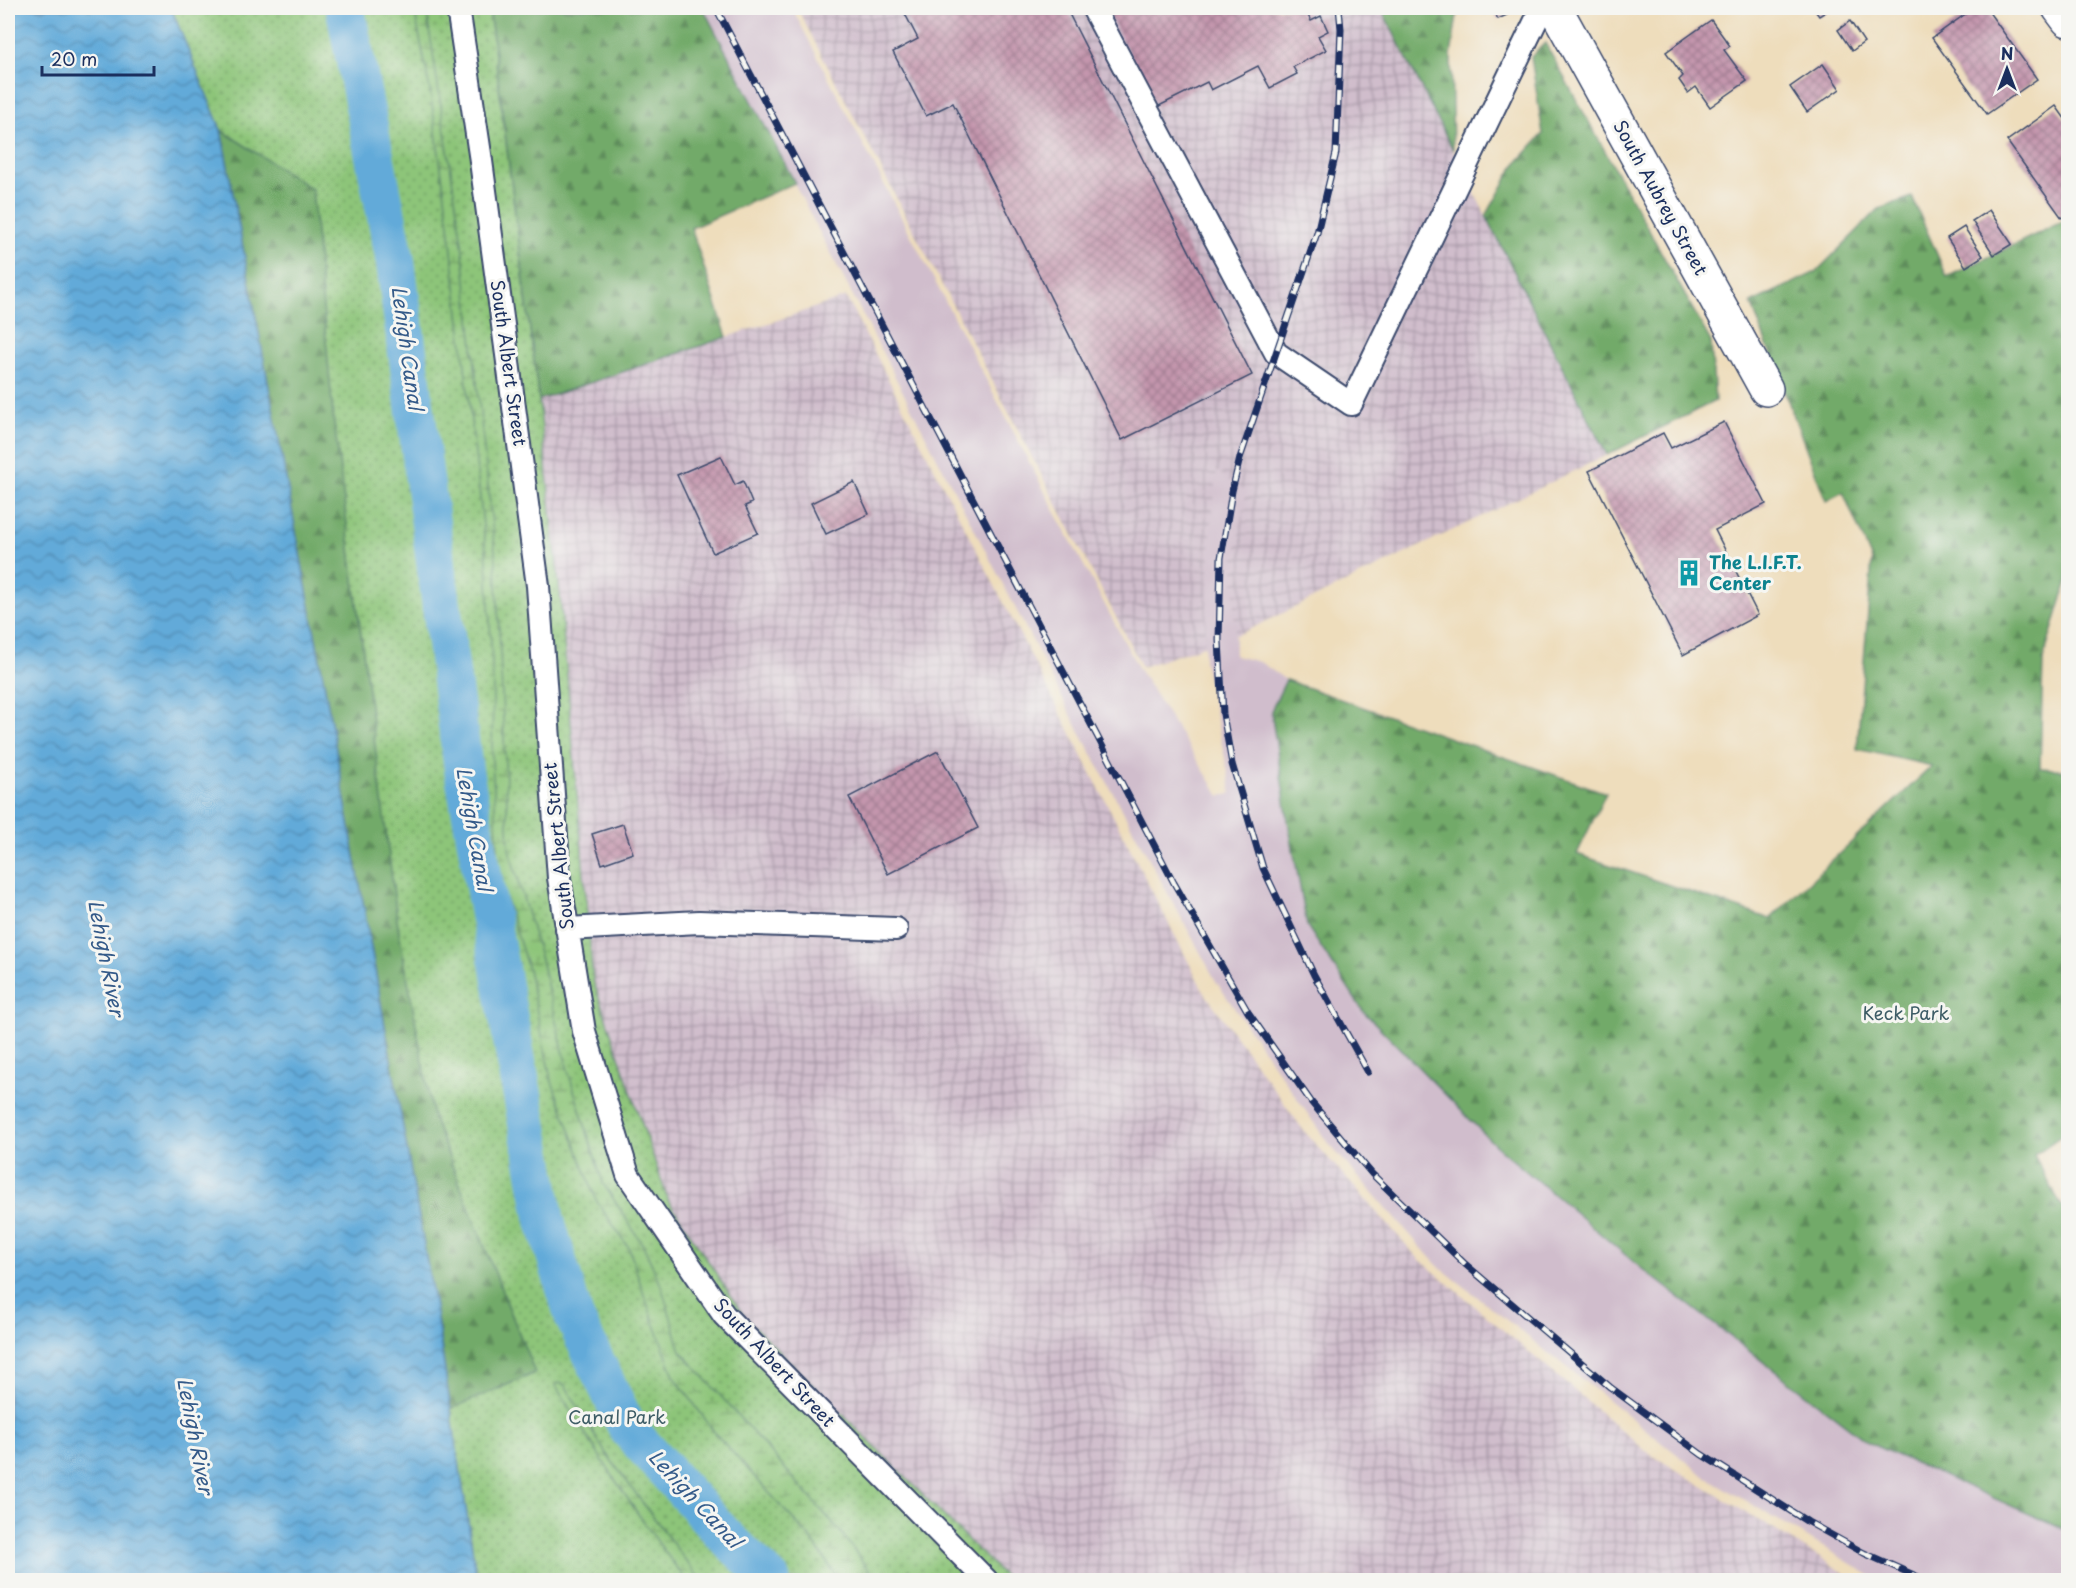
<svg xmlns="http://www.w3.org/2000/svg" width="2076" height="1588" viewBox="0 0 2076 1588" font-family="'Playpen Sans',sans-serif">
  <defs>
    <pattern id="industrial-grid" width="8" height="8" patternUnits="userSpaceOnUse" patternTransform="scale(1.5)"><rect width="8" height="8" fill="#d0bdcc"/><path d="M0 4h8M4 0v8" fill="none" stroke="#a89aa9"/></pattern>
    <pattern id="grass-dots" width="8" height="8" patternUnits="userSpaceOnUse" patternTransform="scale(1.5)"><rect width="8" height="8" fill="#8dc579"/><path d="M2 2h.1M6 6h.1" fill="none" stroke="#72a066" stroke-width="1.8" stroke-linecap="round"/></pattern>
    <pattern id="forest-firs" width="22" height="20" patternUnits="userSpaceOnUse" patternTransform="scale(1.5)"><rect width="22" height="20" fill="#72aa69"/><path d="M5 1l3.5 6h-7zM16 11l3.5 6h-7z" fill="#5d8b5a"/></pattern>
    <pattern id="wetland-marsh" width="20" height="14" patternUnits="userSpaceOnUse" patternTransform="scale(1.5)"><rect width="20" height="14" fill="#8dc579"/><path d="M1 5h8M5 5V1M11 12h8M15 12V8" fill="none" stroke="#72a066"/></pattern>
    <pattern id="water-waves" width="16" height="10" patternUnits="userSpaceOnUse" patternTransform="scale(1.5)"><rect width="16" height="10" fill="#62aad9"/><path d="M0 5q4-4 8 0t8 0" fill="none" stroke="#508bb3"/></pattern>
    <pattern id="building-cross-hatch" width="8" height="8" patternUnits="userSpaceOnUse" patternTransform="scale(1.5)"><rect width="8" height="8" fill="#c496ad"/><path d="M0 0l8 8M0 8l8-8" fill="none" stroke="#9e7b90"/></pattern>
  </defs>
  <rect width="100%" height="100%" fill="#f6f6f2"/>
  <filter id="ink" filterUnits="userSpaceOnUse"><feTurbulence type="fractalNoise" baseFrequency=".0167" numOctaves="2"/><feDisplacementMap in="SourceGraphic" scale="12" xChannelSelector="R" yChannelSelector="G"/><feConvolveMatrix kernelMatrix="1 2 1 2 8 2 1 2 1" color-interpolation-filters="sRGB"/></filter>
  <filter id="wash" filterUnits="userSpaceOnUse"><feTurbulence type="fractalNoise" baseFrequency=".008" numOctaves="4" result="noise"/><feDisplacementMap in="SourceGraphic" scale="24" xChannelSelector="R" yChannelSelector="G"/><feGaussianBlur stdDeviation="1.35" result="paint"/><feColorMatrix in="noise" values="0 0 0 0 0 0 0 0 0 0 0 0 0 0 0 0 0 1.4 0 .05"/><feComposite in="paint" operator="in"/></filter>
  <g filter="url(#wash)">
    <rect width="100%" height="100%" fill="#eeddbc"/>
    <path fill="url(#industrial-grid)" d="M 797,8 L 1381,8 L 1607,455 L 1242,633 L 1142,667 Z
      M 846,297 L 1204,992 L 1304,1131 L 1418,1258 L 1647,1452 L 1856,1580 L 1008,1580 L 744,1316 L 668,1200 L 593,980 L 560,595 L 539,400 Z"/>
    <path fill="#d0bdcc" d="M 703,8 L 792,8 L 1047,496 L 1139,669 L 1220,796 L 1231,794 L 1229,777 L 1204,660 L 1211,529 L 1217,471 L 1246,492 L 1234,563 L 1235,656 L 1260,662 L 1286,680 L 1271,711 L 1288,821 L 1307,926 L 1495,1145 L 1641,1268 L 1869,1443 L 2068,1531 L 2068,1580 L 1878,1580 L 1706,1477 L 1437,1265 L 1328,1143 L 1217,983 L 1082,736 Z"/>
    <path fill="url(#grass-dots)" stroke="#547a6c" stroke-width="1.5" d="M 171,8 L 489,8 L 539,400 L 560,595 L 593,980 L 668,1200 L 744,1316 L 1008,1580 L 477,1580 L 436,1313 L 323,677 L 221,130 Z"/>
    <path fill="url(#forest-firs)" stroke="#466c64" stroke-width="1.5" d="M 489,8 L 703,8 L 795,183 L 691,228 L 727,337 L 539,400 Z
      M 1381,8 L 1458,8 L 1451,56 L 1453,150 Z
      M 1545,43 L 1711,342 L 1715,401 L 1607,455 L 1486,216 L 1514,166 L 1543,134 L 1531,57 Z
      M 221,130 L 312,189 L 333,414 L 398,926 L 433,1117 L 535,1373 L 451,1409 L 436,1313 L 323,677 Z
      M 1912,197 L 1947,277 L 2068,219 L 2068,578 L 2043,660 L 2040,768 L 2068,770 L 2068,1131 L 2034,1155 L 2068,1218 L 2068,1531 L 1869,1443 L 1641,1268 L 1495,1145 L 1363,1011 L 1307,926 L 1288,821 L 1271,711 L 1286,680 L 1606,793 L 1577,854 L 1770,919 L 1932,766 L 1857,749 L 1872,560 L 1843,492 L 1826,501 L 1751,303 L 1816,272 L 1879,209 Z"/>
    <path fill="url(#wetland-marsh)" stroke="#547a6c" stroke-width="1.5" d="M 414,8 L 426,8 L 462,243 L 496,561 L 509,849 L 541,960 L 568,1071 L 603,1183 L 643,1245 L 661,1285 L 681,1351 L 839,1530 L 876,1580 L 839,1580 L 811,1539 L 715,1433 L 674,1376 L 644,1295 L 629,1248 L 597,1202 L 551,1079 L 528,969 L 500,880 L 492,761 L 493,686 L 487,560 L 449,225 L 430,90 Z
      M 559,1383 L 565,1385 L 605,1452 L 700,1580 L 686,1580 C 638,1518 596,1452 555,1385 Z"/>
    <path fill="url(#water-waves)" stroke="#3e6c9c" stroke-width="1.5" d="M 8,8 L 171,8 L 221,130 L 323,677 L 436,1313 L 477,1580 L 8,1580 Z"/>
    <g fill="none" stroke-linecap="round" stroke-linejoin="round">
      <path stroke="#62aad9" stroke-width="39" d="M 345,8 L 395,259 L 464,773 L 545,1219 L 574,1317 L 628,1429 L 724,1535 L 771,1580"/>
    </g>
    <g id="blocks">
      <path fill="url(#building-cross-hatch)" d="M 902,8 L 1066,8 L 1252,375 L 1122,440 L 953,103 L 926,116 L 893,52 L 918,39 Z
        M 1106,8 L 1304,8 L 1311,21 L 1321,16 L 1328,31 L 1318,36 L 1326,50 L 1293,67 L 1297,74 L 1270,88 L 1258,66 L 1211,90 L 1207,82 L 1157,107 Z
        M 1491,8 L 1508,8 L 1504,10 L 1507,15 L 1498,19 Z
        M 1813,8 L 1832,8 L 1819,16 Z
        M 1974,8 L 1986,8 L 2037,79 L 1987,114 L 1932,38 Z
        M 1711,20 L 1730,46 L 1724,50 L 1747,81 L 1710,107 L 1696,87 L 1688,93 L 1679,80 L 1683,76 L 1666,52 Z
        M 1850,21 L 1864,42 L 1852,51 L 1838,30 Z
        M 1823,64 L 1840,89 L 1807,112 L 1790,87 Z
        M 2056,106 L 2068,123 L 2068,213 L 2062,218 L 2007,141 Z
        M 1989,210 L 2012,244 L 1994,255 L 1972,221 Z
        M 1964,227 L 1983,256 L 1966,267 L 1947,238 Z
        M 1724,422 L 1766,504 L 1715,530 L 1758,615 L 1683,655 L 1589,471 L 1663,433 L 1671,448 Z
        M 721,456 L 735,485 L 743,481 L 752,503 L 745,506 L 758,533 L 713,553 L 677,475 Z
        M 854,482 L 869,514 L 826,534 L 811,503 Z
        M 938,751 L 978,828 L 888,874 L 849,797 Z
        M 623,824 L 633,853 L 602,864 L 592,834 Z"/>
    </g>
  </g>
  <g filter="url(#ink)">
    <use href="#blocks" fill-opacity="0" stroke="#3b496c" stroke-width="1.5"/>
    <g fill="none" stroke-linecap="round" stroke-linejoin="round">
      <g stroke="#3b496c" stroke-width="26">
        <path id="lane" d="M 458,8 L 481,161 L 538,586 L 559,878 L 584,1031 L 628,1175 L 724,1315 L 986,1580
          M 1093,8 L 1276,353 L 1351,404 L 1542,8
          M 567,929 L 699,922 L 896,929"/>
      </g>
      <g stroke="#3b496c" stroke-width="36">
        <path id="street" d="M 1555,8 L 1766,389
          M 2059,8 L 2068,20"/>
      </g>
      <use href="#lane" stroke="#fff" stroke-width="22"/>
      <use href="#street" stroke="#fff" stroke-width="33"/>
      <g stroke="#1b2f5e" stroke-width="7">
        <path id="rail" d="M 716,8 L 1174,883 L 1248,1012 L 1312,1103 L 1372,1174 L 1465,1264 L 1610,1387 L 1701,1454 L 1808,1522 L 1864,1553 L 1925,1580
          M 1339,8 L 1341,29 L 1336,153 L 1317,233 L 1240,458 L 1232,491 L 1221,558 L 1219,640 L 1223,714 L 1232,764 L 1263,868 L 1314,975 L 1368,1072"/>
      </g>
      <use href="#rail" stroke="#f6f6f2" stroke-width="4.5" stroke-dasharray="14" stroke-linecap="butt"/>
    </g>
  </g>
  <defs>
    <g id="building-bare" transform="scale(2.07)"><path d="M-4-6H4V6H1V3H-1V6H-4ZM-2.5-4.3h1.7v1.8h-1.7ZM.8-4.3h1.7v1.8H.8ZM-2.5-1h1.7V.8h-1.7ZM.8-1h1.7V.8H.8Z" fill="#0f9aa8" stroke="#f6f6f2" stroke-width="2.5" paint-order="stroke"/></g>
  </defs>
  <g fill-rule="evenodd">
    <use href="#building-bare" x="1689" y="573"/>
  </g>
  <g text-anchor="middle" stroke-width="6" stroke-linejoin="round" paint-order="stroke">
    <g font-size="18" fill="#1b2f5e" stroke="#f6f6f2">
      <text transform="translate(1660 198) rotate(61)" y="6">South Aubrey Street</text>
      <text transform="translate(508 363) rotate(82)" y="6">South Albert Street</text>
      <text transform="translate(559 846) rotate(-96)" y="6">South Albert Street</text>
      <text transform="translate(774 1363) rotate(47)" y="6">South Albert Street</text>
    </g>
    <g font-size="18" font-weight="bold" fill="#0d838f" stroke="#f6f6f2" text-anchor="start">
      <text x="1709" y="569">The L.I.F.T.<tspan x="1709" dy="21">Center</tspan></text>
    </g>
    <g font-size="18" fill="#3d5c66" stroke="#f6f6f2">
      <text x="1906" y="1020">Keck Park</text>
      <text x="617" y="1424">Canal Park</text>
    </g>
    <g font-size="20" font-style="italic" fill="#345a89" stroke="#f6f6f2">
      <text transform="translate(407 348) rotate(82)" y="7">Lehigh Canal</text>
      <text transform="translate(474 829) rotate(80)" y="7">Lehigh Canal</text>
      <text transform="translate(106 958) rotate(79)" y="7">Lehigh River</text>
      <text transform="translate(195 1436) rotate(79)" y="7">Lehigh River</text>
      <text transform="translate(695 1499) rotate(47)" y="7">Lehigh Canal</text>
    </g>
  </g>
  <rect width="2076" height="1588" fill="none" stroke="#f6f6f2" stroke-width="30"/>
  <g transform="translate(2007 69)" stroke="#f6f6f2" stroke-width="4.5" paint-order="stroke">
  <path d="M0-4.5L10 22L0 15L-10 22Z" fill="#1b2f5e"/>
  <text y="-9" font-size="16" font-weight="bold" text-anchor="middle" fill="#1b2f5e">N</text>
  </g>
  <path d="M42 66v9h112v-9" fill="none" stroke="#1b2f5e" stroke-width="3"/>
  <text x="51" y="66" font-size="18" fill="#1b2f5e" stroke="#f6f6f2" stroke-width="4.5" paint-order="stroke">20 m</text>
</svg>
